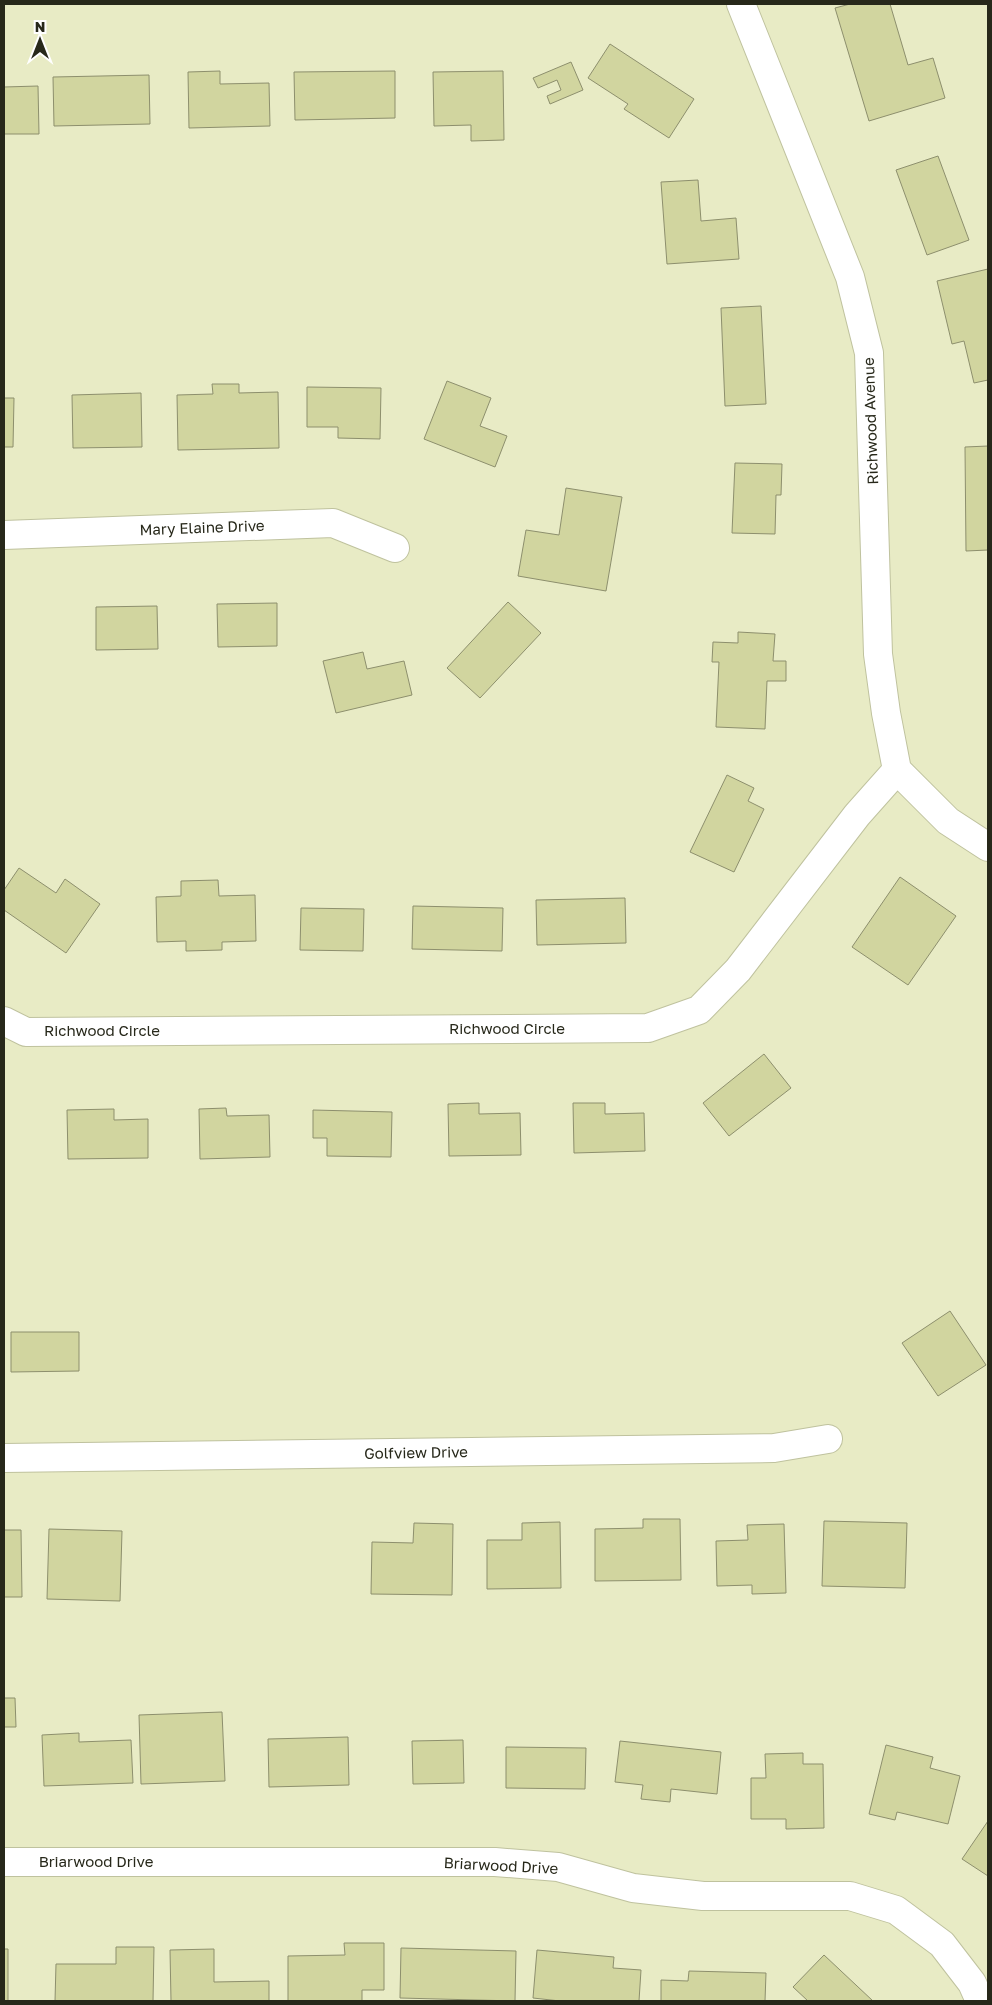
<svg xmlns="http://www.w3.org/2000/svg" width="992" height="2005" viewBox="0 0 992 2005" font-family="'Golos Text',sans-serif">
  <rect width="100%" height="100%" fill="#e8ebc5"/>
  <path fill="#d1d59f" stroke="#8d8f6d" d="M 850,4 L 890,4 L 908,65 L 933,58 L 945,98 L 869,121 L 835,8 Z
    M 610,44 L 694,99 L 669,138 L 624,109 L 628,104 L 588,78 Z
    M 571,62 L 583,90 L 550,104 L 547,96 L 561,90 L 557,80 L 538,88 L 533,78 Z
    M 220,71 L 220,84 L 269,83 L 270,126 L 189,128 L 188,72 Z
    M 395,71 L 395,118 L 295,120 L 294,72 Z
    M 503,71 L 504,140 L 471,141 L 471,125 L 434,126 L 433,72 Z
    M 149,75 L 150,124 L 54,126 L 53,77 Z
    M 38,86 L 39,134 L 4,134 L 4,87 Z
    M 938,156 L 969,240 L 927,255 L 896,170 Z
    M 698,180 L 701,221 L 736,218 L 739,259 L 667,264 L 661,182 Z
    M 988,269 L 988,380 L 974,383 L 964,341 L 952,344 L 937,281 Z
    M 761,306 L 766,404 L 725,406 L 721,308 Z
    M 447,381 L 491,398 L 480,426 L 507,436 L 495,467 L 424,439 Z
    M 212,384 L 239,384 L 239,393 L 278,392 L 279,448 L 178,450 L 177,395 L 213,394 Z
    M 307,387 L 381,388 L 380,439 L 338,438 L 338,427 L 307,427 Z
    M 141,393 L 142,447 L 73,448 L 72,395 Z
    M 4,398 L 14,398 L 13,447 L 4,447 Z
    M 988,446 L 988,550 L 966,551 L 965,447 Z
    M 735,463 L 782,464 L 781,495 L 776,495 L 775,534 L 732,533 Z
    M 566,488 L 622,497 L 606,591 L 518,576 L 526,530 L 559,535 Z
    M 508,602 L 541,633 L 480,698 L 447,668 Z
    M 277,603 L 277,646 L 218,647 L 217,604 Z
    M 157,606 L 158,649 L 96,650 L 96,607 Z
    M 738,632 L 775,634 L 773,661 L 786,661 L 786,681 L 767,681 L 765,729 L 716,727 L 719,662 L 712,662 L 713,642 L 738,643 Z
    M 363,652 L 367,669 L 404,661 L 412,695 L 336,713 L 323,661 Z
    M 727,775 L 754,788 L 748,801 L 764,809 L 734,872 L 690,852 Z
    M 19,868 L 56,893 L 65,879 L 100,904 L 66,953 L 4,910 L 4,890 Z
    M 900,877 L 956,916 L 908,985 L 852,947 Z
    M 218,880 L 219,896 L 255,895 L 256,941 L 222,942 L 222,950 L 186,951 L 186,941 L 157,942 L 156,897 L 181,896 L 181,881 Z
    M 625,898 L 626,943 L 537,945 L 536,900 Z
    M 413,906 L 503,908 L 502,951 L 412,949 Z
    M 301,908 L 364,909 L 363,951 L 300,950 Z
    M 764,1054 L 791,1088 L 729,1136 L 703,1103 Z
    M 479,1103 L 479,1114 L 520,1113 L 521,1155 L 449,1156 L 448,1104 Z
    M 573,1103 L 605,1103 L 605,1114 L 644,1113 L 645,1151 L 574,1153 Z
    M 226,1108 L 227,1116 L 269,1115 L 270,1157 L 200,1159 L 199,1109 Z
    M 114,1109 L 114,1120 L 148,1119 L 148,1158 L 68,1159 L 67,1110 Z
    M 313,1110 L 392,1112 L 391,1157 L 327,1156 L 327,1138 L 313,1138 Z
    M 950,1311 L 986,1365 L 938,1396 L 902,1343 Z
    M 11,1332 L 79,1332 L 79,1371 L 11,1372 Z
    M 643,1519 L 680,1519 L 681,1580 L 595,1581 L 595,1529 L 643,1528 Z
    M 824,1521 L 907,1523 L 905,1588 L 822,1586 Z
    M 560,1522 L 561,1588 L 487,1589 L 487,1540 L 522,1540 L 522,1523 Z
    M 414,1523 L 453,1524 L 452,1595 L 371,1594 L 372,1542 L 413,1543 Z
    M 784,1524 L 786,1593 L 752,1594 L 752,1585 L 717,1586 L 716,1541 L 748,1540 L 747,1525 Z
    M 49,1529 L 122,1531 L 120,1601 L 47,1599 Z
    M 4,1530 L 21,1530 L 22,1597 L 4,1597 Z
    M 4,1698 L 15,1698 L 16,1727 L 4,1727 Z
    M 222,1712 L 225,1781 L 141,1784 L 139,1715 Z
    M 79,1733 L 79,1742 L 131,1740 L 133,1783 L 44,1786 L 42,1735 Z
    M 348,1737 L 349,1785 L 269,1787 L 268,1739 Z
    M 463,1740 L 464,1783 L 413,1784 L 412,1741 Z
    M 620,1741 L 721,1752 L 717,1794 L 671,1789 L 670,1802 L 641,1799 L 643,1785 L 615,1782 Z
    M 886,1745 L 933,1757 L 930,1768 L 960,1776 L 948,1824 L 897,1812 L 895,1820 L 869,1814 Z
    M 506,1747 L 586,1748 L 585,1789 L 506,1788 Z
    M 803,1753 L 803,1764 L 823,1764 L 824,1828 L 786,1829 L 786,1819 L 751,1819 L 751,1778 L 766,1778 L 765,1754 Z
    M 988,1821 L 988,1876 L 962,1859 Z
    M 344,1943 L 384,1943 L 384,1990 L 362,1990 L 362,2001 L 288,2001 L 288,1956 L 345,1955 Z
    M 116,1947 L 154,1947 L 153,2001 L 55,2001 L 56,1964 L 116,1964 Z
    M 401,1948 L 516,1951 L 515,2001 L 400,1998 Z
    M 4,1949 L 8,1949 L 8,2001 L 4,2001 Z
    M 214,1949 L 214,1982 L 269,1981 L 269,2001 L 171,2001 L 170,1950 Z
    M 537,1950 L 614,1957 L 613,1968 L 641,1970 L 639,2001 L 560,2001 L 533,1998 Z
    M 824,1955 L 873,2001 L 808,2001 L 793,1987 Z
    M 689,1971 L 766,1973 L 765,2001 L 661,2001 L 661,1980 L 688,1981 Z"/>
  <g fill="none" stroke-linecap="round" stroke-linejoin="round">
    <g stroke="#bfc29e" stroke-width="30">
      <path id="minor" d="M 741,4 L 850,277 L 869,353 L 878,654 L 886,713 L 897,770
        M 4,535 L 333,523 L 395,548
        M 897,770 L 948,821 L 988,847
        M 4,1021 L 26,1032 L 648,1028 L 699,1010 L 738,970 L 857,815 L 897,770
        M 4,1458 L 774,1448 L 828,1439
        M 4,1862 L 495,1862 L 558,1867 L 633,1888 L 703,1896 L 850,1896 L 896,1910 L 942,1944 L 972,1983 L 980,2001"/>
    </g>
    <use href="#minor" stroke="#fff" stroke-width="28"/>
  </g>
  <g text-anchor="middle" stroke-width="5" stroke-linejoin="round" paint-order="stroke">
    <g font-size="15" fill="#27281a" stroke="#fff">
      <text transform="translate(871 421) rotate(-92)" y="5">Richwood Avenue</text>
      <text transform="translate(202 528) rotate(-2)" y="5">Mary Elaine Drive</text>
      <text x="507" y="1034">Richwood Circle</text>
      <text x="102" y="1036">Richwood Circle</text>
      <text transform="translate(416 1453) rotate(-1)" y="5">Golfview Drive</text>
      <text x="96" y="1867">Briarwood Drive</text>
      <text transform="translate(501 1866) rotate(3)" y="5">Briarwood Drive</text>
    </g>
  </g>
  <rect width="992" height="2005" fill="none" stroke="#27281a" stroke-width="10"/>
  <g transform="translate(40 40)" stroke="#ffffff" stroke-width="4" paint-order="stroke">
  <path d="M0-4L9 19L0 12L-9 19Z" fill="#27281a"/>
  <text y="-8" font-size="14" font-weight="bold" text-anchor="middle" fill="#27281a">N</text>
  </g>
</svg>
